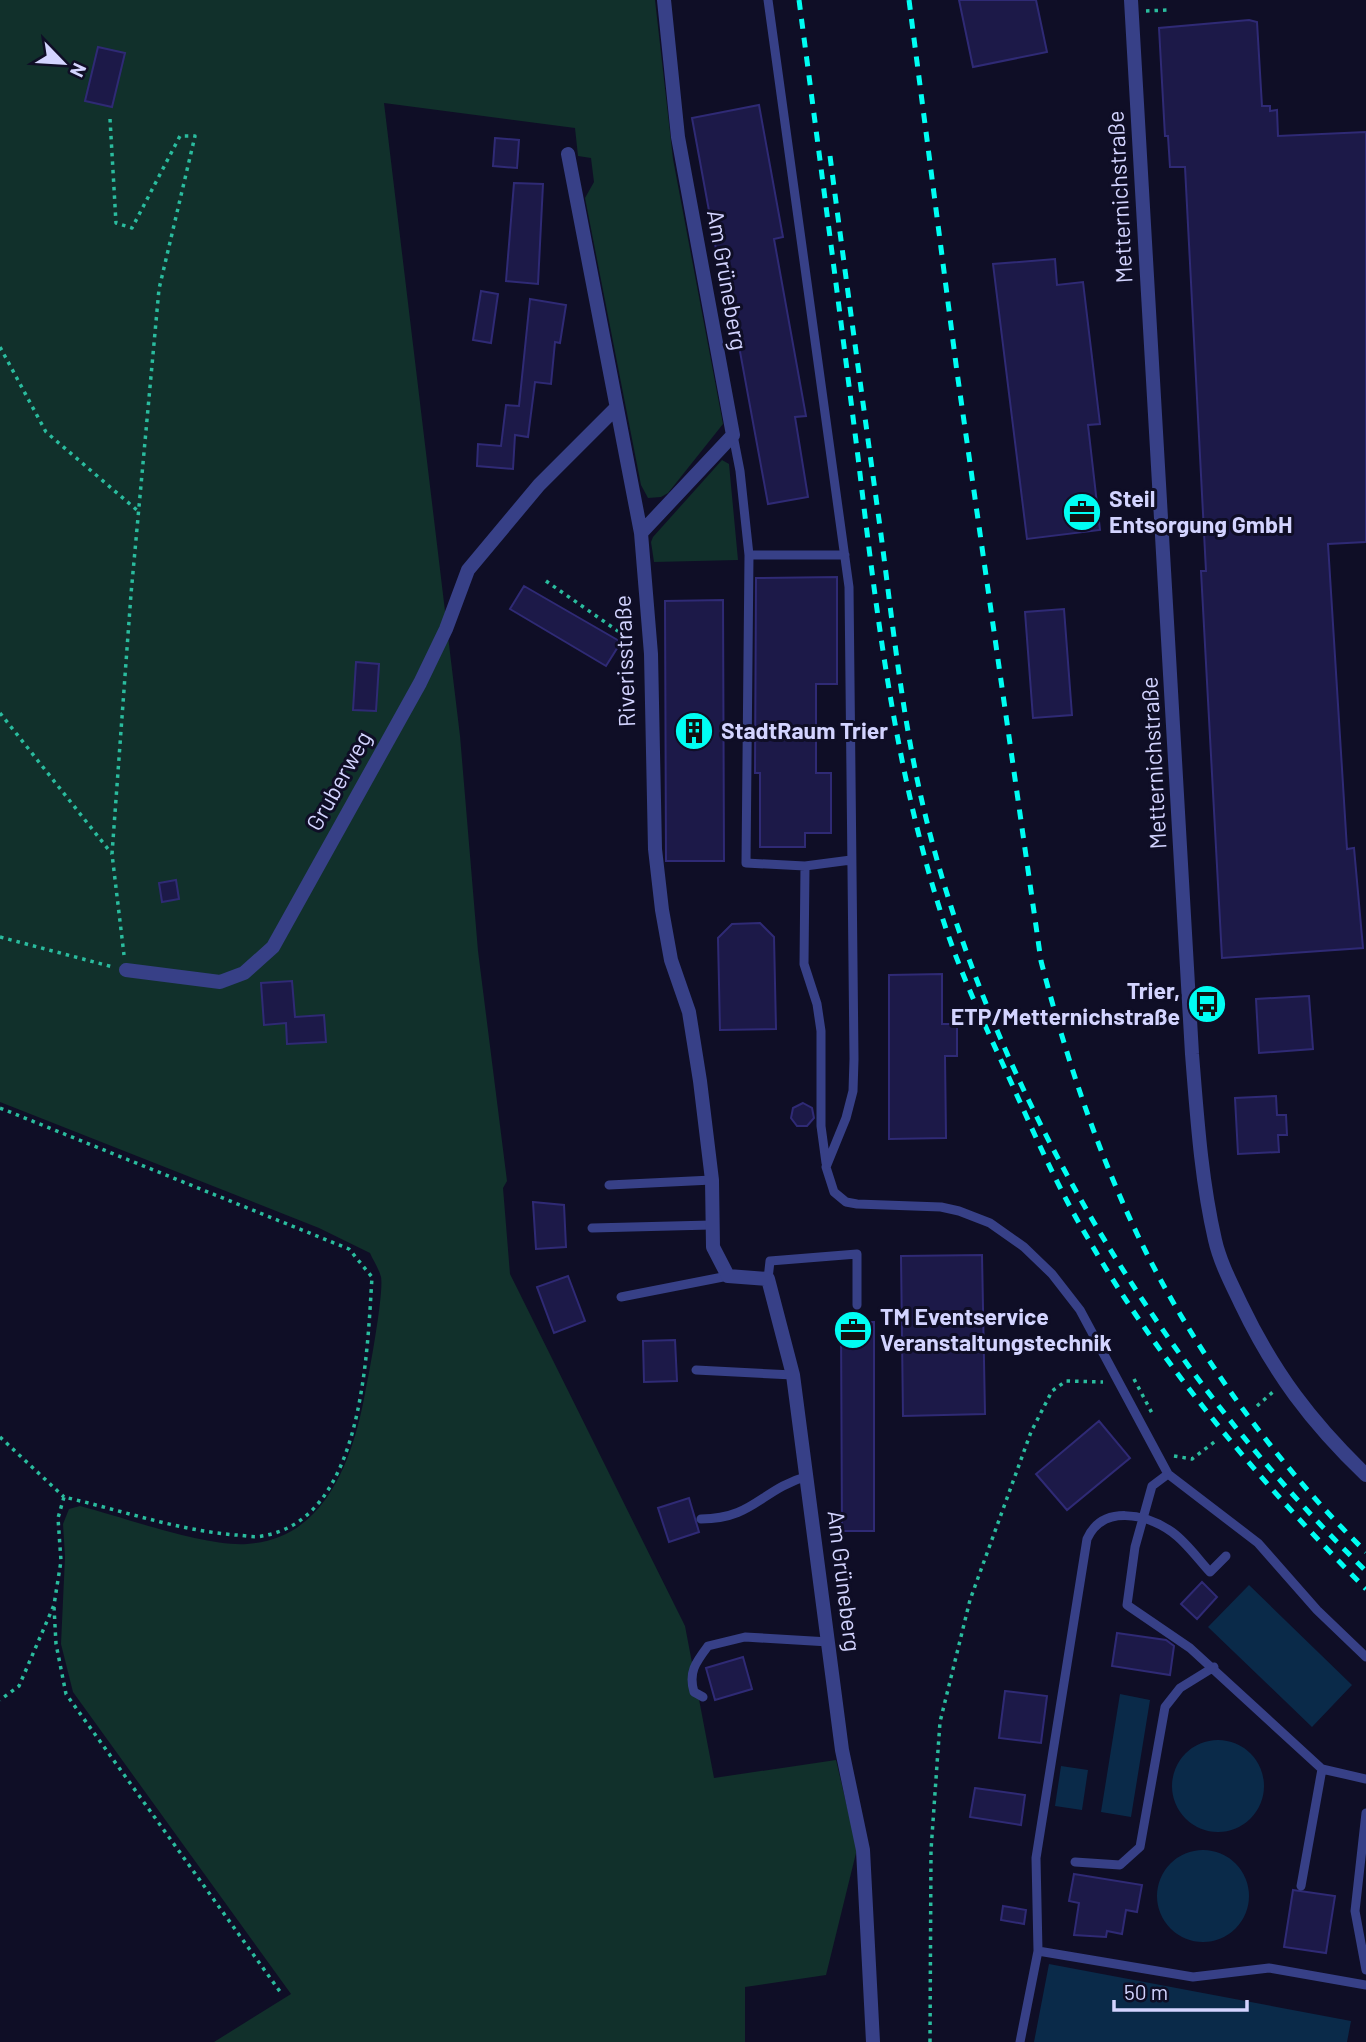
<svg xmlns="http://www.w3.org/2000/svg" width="1366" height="2042" viewBox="0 0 1366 2042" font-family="Barlow,sans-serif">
  <rect width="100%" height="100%" fill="#0f0e26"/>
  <path fill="#11302b" d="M 0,0 L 655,0 L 673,159 L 723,424 L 668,493 L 661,497 L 648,498 L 641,485 L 585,198 L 594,182 L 591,158 L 578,156 L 575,128 L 384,103 L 460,736 L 478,951 L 507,1181 L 503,1188 L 510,1274 L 685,1626 L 714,1778 L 836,1760 L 857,1849 L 826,1975 L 745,1987 L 745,2042 L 214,2042 L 291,1994 L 73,1692 L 61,1644 L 65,1557 L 63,1524 L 69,1509 L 80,1506 C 123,1517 205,1547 247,1544 C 327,1539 354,1456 366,1388 C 370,1369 384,1292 381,1277 C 379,1269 373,1260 370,1253 L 319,1228 L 0,1102 Z
    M 722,460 L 729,464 L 738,560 L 654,562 L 651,542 L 653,537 Z"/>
  <path fill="#0a2a49" d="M 1249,1585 L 1352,1685 L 1312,1727 L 1208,1627 Z
    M 1120,1694 L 1150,1700 L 1131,1817 L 1101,1812 Z
    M1172 1786a46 46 0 1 1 92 0a46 46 0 1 1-92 0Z
    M 1061,1766 L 1088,1770 L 1082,1810 L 1055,1806 Z
    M1157 1896a46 46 0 1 1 92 0a46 46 0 1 1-92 0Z
    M 1049,1964 L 1351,2021 L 1347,2042 L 1034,2042 Z"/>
  <path fill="#1c1948" stroke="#2f2a75" stroke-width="2" d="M 959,0 L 1036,0 L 1047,52 L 973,67 Z
    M 1249,20 L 1257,22 L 1262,106 L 1270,106 L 1270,111 L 1277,110 L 1278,136 L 1366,132 L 1366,542 L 1328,544 L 1347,849 L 1354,848 L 1363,948 L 1222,958 L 1201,571 L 1206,571 L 1185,167 L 1170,167 L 1168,136 L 1165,136 L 1159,28 Z
    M 98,47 L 125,53 L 112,107 L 85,101 Z
    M 759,105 L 783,237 L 774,239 L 806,416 L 795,417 L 808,497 L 768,504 L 721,248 L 716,249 L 692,118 Z
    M 495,138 L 519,140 L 517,168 L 493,166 Z
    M 514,183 L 543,184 L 538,284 L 506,281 Z
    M 1055,259 L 1057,285 L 1083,282 L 1100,424 L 1088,425 L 1100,530 L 1027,539 L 993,264 Z
    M 481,291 L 498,294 L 491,343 L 473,340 Z
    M 530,299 L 566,305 L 560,343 L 555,342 L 551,384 L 535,382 L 528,437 L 515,435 L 513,469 L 477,466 L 478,444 L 501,446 L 506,405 L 519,406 Z
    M 837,577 L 837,684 L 816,684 L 816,773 L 831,773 L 831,833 L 805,833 L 805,847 L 760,847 L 760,773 L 755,773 L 756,578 Z
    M 524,586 L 621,642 L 606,666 L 510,609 Z
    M 723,600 L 724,861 L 666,861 L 665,601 Z
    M 1064,609 L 1072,715 L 1033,718 L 1025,612 Z
    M 356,662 L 379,664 L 376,711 L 353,710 Z
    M 176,880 L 179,899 L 162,902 L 159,883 Z
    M 760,923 L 774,937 L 776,1029 L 720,1030 L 718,938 L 732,924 Z
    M 942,974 L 942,1024 L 957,1024 L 957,1056 L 945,1056 L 946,1138 L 889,1139 L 889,975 Z
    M 292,981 L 295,1017 L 324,1015 L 326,1042 L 287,1044 L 286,1023 L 264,1025 L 261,983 Z
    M 1309,996 L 1313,1049 L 1259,1053 L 1256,999 Z
    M 1276,1096 L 1277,1115 L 1286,1115 L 1287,1135 L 1278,1135 L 1279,1152 L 1238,1154 L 1235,1098 Z
    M 803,1103 L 812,1108 L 814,1118 L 807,1126 L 797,1126 L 791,1118 L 793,1108 Z
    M 533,1202 L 564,1205 L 566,1247 L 536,1249 Z
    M 982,1255 L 985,1414 L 903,1416 L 901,1256 Z
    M 568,1276 L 585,1321 L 554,1333 L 537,1287 Z
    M 841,1322 L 874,1322 L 874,1531 L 842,1531 Z
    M 675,1340 L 677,1381 L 644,1382 L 643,1341 Z
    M 1099,1421 L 1130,1458 L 1067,1510 L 1036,1474 Z
    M 689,1498 L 699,1532 L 669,1542 L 658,1508 Z
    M 1202,1582 L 1217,1597 L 1197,1619 L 1181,1604 Z
    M 1117,1633 L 1166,1640 L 1174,1646 L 1170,1675 L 1112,1666 Z
    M 743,1657 L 752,1689 L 715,1700 L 706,1668 Z
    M 1005,1691 L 1047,1696 L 1041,1743 L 999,1738 Z
    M 975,1788 L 1025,1795 L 1021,1825 L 970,1817 Z
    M 1074,1874 L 1142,1885 L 1137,1912 L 1126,1910 L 1122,1934 L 1107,1931 L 1106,1937 L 1074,1935 L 1079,1903 L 1069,1901 Z
    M 1293,1890 L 1335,1896 L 1326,1953 L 1284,1947 Z
    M 1003,1906 L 1026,1910 L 1024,1924 L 1001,1920 Z"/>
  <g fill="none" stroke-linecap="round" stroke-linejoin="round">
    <path stroke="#2abc9e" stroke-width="3.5" stroke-dasharray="3.5 5" stroke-linecap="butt" d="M 1146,11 L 1168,10
      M 110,119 L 116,223 L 132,228 L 180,136 L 195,136 L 159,289 L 131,594 L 112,854 L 124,955
      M 0,347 L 46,432 L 138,511
      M 546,581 L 635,643
      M 0,713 L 112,854
      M 0,937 L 113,967
      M 0,1108 L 349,1249 L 372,1277 C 367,1356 363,1520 262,1536 C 254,1538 243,1535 235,1535 C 177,1530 120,1510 64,1497 L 58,1518 L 61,1561 L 54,1605 L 19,1686 L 0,1700
      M 1134,1379 L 1153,1415
      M 1257,1406 L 1274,1391
      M 0,1437 L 64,1497
      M 1174,1456 L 1192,1459 L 1217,1440
      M 54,1607 L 56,1644 L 66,1694 L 281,1993
      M 930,2042 L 931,1850 L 940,1722 L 970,1600 L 1031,1432 L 1052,1391 L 1066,1381 L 1103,1382"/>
    <path stroke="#374087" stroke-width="9" d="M 768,0 L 849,587 L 854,1059 L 853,1091 L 846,1118 L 826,1167 L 834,1192 L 846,1202 L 857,1204 L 941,1207 L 959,1211 L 990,1223 L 1024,1247 L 1052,1274 L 1080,1310 L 1168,1474 L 1258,1543 L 1317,1610 L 1366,1657
      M 733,435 L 740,471 L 749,555
      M 845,555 L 749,555 L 746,863 L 805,866 L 851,860
      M 805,866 L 804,964 L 817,1004 L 821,1031 L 821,1126 L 826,1163
      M 609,1185 L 712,1180
      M 592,1228 L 711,1225
      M 768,1279 L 770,1261 L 857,1254 L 857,1305
      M 621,1297 L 728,1276
      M 696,1370 L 793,1375
      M 1168,1474 L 1152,1486 L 1135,1547 L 1127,1605 L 1190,1648 L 1322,1769 L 1301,1886
      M 701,1519 C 754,1519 761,1489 808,1476
      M 1226,1556 L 1210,1572 C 1198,1559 1186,1542 1172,1532 C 1145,1513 1102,1505 1087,1539 L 1036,1858 L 1038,1951 L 1193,1977 L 1269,1968 L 1366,1985
      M 703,1697 L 694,1692 C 688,1672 696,1662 708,1646 L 745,1637 L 829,1642
      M 1322,1769 L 1366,1779
      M 1366,1813 L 1355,1911 L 1366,1970
      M 1075,1862 L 1120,1865 L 1140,1847 L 1165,1707 L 1180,1688 L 1214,1667
      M 1020,2042 L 1038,1951"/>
    <path stroke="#374087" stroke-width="14" d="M 1131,0 L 1192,1054 C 1197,1116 1201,1179 1215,1240 C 1220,1262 1231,1283 1241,1304 C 1274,1373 1311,1422 1366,1475
      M 568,154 L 641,533 L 651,654 L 655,849 L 662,910 L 671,960 L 689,1012 L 700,1081 L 712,1180 L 713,1247 L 728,1276 L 768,1279 L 793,1375 L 842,1750 L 863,1850 L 873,2042
      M 641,533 L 733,435 L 678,137 L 664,0
      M 126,970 L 220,982 L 244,973 L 273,947 L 420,683 L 446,629 L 468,570 L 539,485 L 615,409"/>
    <path stroke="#00fef3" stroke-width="5" stroke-dasharray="10 9" stroke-linecap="butt" d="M 799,0 C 819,152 839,305 858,457 C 876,609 894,764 940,910 C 957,966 982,1019 1006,1071 C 1031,1126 1055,1183 1086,1235 C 1161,1366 1260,1482 1366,1589
      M 909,0 L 957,372 L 1041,961 C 1066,1057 1097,1151 1140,1240 C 1194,1351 1278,1466 1366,1552
      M 830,156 C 846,280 863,403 880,527 C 892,617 901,709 921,797 C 986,1083 1157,1367 1366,1571"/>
  </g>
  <defs>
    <g id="office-disc" transform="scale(2.0125)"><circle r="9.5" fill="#00fef3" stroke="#0f0e26"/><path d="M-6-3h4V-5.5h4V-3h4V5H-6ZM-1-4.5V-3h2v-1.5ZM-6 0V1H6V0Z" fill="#111"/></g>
    <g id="building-disc" transform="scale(2.0125)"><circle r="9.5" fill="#00fef3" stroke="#0f0e26"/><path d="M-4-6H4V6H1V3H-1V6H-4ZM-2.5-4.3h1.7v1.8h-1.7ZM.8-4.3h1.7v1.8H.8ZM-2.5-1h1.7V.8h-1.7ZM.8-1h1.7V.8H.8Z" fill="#111"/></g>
    <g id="bus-disc" transform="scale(2.0125)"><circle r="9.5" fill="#00fef3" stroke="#0f0e26"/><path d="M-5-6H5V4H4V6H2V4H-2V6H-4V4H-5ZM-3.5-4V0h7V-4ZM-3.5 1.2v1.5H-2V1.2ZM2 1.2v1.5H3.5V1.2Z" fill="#111"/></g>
  </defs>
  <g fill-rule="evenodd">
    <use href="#office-disc" x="1082" y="512"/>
    <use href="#building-disc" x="694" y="731"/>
    <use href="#bus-disc" x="1207" y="1004"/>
    <use href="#office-disc" x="853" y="1330"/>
  </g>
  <g text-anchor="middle" stroke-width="6" stroke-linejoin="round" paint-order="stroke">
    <g font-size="23" fill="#d3d4ff" stroke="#0f0e26">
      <text transform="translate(1120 197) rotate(-93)" y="8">Metternichstraße</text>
      <text transform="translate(727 280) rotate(80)" y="8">Am Grüneberg</text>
      <text transform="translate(625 661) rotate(-92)" y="8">Riverisstraße</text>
      <text transform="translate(1154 763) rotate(-93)" y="8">Metternichstraße</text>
      <text transform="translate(339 781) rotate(-61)" y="8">Gruberweg</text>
      <text transform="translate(844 1581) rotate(83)" y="8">Am Grüneberg</text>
    </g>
    <g font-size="23" font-weight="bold" fill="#d3d4ff" stroke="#0f0e26" text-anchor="start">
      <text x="1109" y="507">Steil<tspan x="1109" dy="26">Entsorgung GmbH</tspan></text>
      <text x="721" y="739">StadtRaum Trier</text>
      <text x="1180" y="999" text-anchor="end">Trier,<tspan x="1180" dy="26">ETP/Metternichstraße</tspan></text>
      <text x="880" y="1325">TM Eventservice<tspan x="880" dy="26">Veranstaltungstechnik</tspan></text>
    </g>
  </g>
  <g transform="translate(63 63) rotate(115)" stroke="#0f0e26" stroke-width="5" paint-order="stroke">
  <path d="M0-5L12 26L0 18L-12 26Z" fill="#d3d4ff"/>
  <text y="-10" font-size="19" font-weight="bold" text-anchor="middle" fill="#d3d4ff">N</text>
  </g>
  <path d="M1114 2000v10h133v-10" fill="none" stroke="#d3d4ff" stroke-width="3.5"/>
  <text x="1124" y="2000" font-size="21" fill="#d3d4ff" stroke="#0f0e26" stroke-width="5" paint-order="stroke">50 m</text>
</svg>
